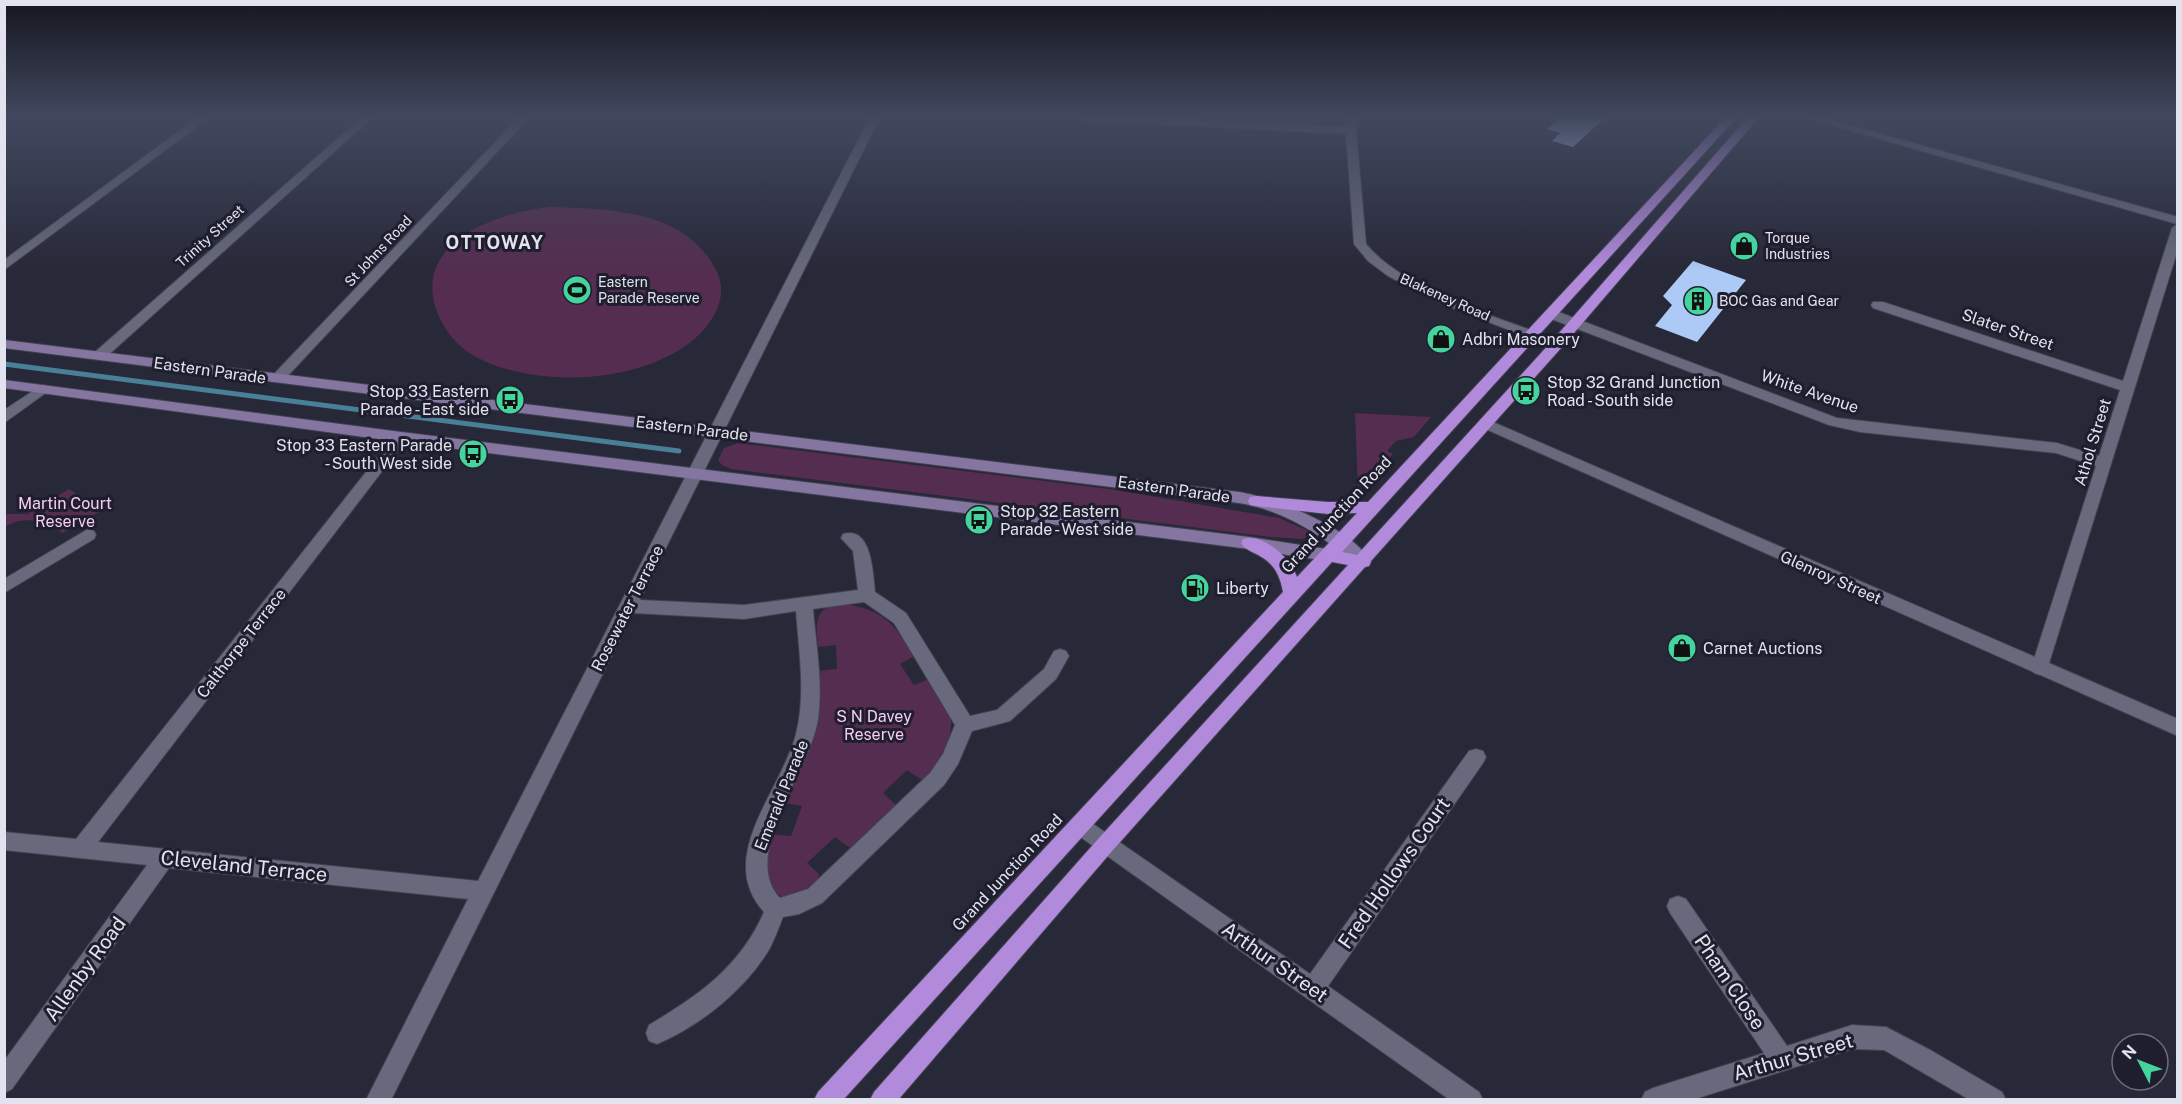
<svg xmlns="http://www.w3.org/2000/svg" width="2182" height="1104" viewBox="0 0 2182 1104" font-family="'Public Sans',sans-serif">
  <rect width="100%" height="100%" fill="#272838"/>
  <path fill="#542d50" d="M 550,207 C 609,209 683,209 715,268 C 725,285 722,303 712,319 C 669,385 534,393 471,354 C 456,345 443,328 437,312 C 411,243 497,212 550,207 Z
    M 1355,413 L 1431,417 L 1414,437 L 1396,441 L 1387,451 L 1393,454 L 1358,493 Z
    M 738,443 L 1116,490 L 1279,518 L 1311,532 L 1311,535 L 1302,539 L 1271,537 L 731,469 L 722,465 L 718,460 L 724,448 Z
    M 69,489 L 102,510 L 63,533 C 43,522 26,514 5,527 L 5,514 L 27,514 Z
    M 845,604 C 885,610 893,624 915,656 L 900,664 L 914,685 L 929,679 C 935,688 947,700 950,711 C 956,735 939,765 922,780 L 907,770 L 883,793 L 896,805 L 850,848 L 835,837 L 807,863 L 819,874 L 818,879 L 799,894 L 782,897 C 759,881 768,859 770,834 L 791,836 L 802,806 L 784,803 L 818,721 L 817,671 L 837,669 L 836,645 L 818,647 C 816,621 813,606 845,604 Z"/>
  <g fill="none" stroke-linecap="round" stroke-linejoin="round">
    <path stroke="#4a7f9a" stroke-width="5" d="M 4,364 L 679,451"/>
  </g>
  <path fill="#adcaf6" d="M 1560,117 L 1606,117 L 1573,147 L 1552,141 L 1560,133 L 1547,129 Z
    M 1693,261 L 1746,280 L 1697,342 L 1655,326 L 1672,305 L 1663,296 Z"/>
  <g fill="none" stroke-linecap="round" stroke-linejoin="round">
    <g stroke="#434351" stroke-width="2">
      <path id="minor" d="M 362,117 L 373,117 L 105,358 L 95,358 L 93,355 L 95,352 Z
        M 519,117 L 530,117 L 282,382 L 272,382 L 270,379 L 272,376 Z
        M 870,117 L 880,117 L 640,600 L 744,605 L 858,590 L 853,551 L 841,538 L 843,534 C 872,525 873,574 875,592 L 906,613 L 970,716 L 997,710 L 1044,669 L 1054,651 L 1060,649 L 1066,651 L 1069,656 L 1056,679 L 1010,721 L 972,731 L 958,764 L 944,785 L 822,903 L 799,914 L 783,917 C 779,927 775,938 770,948 C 746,989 700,1026 657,1044 L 649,1041 L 646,1033 L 649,1025 C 699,995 740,967 764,912 C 714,857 782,790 796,734 C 806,694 799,652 796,611 L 744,619 L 633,613 L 391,1100 L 366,1100 L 468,899 L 169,868 L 12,1089 L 4,1093 L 4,1061 L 147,865 L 4,850 L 4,832 L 76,839 L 396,434 L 406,434 L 408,437 L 406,440 L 98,842 L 478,881 ZM 864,602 L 894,623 L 955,725 L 943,754 L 930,773 L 808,889 L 780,898 C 739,855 811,770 818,719 C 823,682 816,645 813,609 Z
        M 1078,117 L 1145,117 L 1345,127 L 1345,117 L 1355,117 L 1366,244 C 1406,292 1503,319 1562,341 L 1564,344 L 1562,347 L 1552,347 L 1445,305 L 1388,276 L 1368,261 L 1354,244 L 1346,134 L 1083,120 Z
        M 1803,117 L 1820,117 L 2178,217 L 2178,249 L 2046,673 L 2040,675 L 2034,673 L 2031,668 L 2096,466 L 2056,453 L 1860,432 L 1829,425 L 1546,317 L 1544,314 L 1551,310 L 1556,311 L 1837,418 L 2057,443 L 2099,456 L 2120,390 L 1873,308 L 1871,305 L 1873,302 L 1883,302 L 2123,381 L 2172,228 L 2177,224 Z
        M 42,385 L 47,386 L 49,389 L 47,392 L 4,423 L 4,410 Z
        M 88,529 L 94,531 L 96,535 L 94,539 L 4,593 L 4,579 Z
        M 1476,749 L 1483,751 L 1486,757 L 1483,763 L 1328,986 L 1479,1092 L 1483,1100 L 1450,1100 L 1072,831 L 1069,825 L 1072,819 L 1079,816 L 1086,819 L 1310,974 L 1469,751 Z
        M 1678,896 L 1686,899 L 1787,1046 L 1852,1025 L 1886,1027 L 1932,1051 L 2002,1092 L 2006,1100 L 1970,1100 L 1884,1050 L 1852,1049 L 1692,1100 L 1641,1100 L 1645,1092 L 1653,1088 L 1764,1053 L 1670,913 L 1667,906 L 1670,899 Z"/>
    </g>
    <g stroke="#434351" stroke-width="2">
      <path id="tertiary" d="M 198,117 L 210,117 L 4,270 L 4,260 Z
        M 1486,419 L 2178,719 L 2178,736 L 1481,427 L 1479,424 L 1481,421 Z"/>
    </g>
    <g stroke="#434351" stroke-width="2">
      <path id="secondary" d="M 4,340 L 1239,492 C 1276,498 1353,529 1371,562 L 1369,566 L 1357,566 C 1324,536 1284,510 1239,503 L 4,348 Z
        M 4,380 L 401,432 L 1249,537 L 1327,549 L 1333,551 L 1335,555 L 1333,559 L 1327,561 L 1249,549 L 401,442 L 4,388 Z"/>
    </g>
    <g stroke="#434351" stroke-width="2">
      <path id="trunk" d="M 1726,117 L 1737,117 L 1342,552 L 1357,555 L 1552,341 L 1748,117 L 1759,117 L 1562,347 L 1371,561 L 1369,566 L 1365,567 L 1113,850 L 898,1100 L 870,1100 L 874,1092 L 1099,838 L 1348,565 L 1332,562 L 843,1100 L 814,1100 L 818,1092 L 1283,592 C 1279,571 1272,561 1252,552 C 1247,549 1244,548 1241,543 L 1243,539 C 1264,533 1291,559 1297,577 L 1357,513 L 1328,514 L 1256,506 L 1250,505 L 1248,501 L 1250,497 L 1256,496 L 1328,502 L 1368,502 Z"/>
    </g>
    <use href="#minor" fill="#68697c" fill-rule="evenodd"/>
    <use href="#tertiary" fill="#68697c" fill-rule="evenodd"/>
    <use href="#secondary" fill="#8476a0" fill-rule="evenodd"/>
    <use href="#trunk" fill="#b28adc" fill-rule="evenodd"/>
  </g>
  <linearGradient id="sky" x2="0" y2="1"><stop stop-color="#15161f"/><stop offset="0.43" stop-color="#41485e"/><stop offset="1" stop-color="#41485e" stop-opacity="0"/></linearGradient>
  <rect width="2182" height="272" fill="url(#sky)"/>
  <defs>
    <g id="shop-disc" transform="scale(1.5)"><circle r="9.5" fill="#46d49e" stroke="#1e1e2e"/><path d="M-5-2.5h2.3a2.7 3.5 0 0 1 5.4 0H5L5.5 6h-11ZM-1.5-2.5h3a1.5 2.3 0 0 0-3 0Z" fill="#111"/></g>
    <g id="stadium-disc" transform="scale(1.5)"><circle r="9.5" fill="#46d49e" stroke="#1e1e2e"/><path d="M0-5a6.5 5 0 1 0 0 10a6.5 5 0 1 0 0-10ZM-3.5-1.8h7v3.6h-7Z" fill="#111"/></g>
    <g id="building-disc" transform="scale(1.5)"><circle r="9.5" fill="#46d49e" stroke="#1e1e2e"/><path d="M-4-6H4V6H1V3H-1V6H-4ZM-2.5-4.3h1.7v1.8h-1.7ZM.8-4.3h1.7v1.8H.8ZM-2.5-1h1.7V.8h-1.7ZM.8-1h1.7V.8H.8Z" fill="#111"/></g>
    <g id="bus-disc" transform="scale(1.5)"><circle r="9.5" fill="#46d49e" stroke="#1e1e2e"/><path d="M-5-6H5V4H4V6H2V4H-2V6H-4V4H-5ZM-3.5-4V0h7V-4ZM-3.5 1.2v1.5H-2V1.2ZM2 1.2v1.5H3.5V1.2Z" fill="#111"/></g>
    <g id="fuel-disc" transform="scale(1.5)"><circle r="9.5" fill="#46d49e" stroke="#1e1e2e"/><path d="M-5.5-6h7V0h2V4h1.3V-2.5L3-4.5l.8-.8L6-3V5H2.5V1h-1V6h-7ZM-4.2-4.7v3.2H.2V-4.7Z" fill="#111"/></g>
  </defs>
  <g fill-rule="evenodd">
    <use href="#shop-disc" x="1744" y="246"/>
    <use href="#stadium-disc" x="577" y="290"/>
    <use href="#building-disc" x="1698" y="301"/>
    <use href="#shop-disc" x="1441" y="339"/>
    <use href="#bus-disc" x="1526" y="391"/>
    <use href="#bus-disc" x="510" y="400"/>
    <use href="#bus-disc" x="473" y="454"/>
    <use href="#bus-disc" x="979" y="520"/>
    <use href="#fuel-disc" x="1195" y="588"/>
    <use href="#shop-disc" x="1682" y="648"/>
  </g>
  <g text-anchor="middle" stroke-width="6" stroke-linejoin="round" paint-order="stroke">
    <g font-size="14" fill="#e3e3ef" stroke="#1e1e2e">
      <text transform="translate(210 236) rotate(-42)" y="5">Trinity Street</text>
      <text transform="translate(378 251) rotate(-47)" y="5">St Johns Road</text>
      <text transform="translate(1445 297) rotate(24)" y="5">Blakeney Road</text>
    </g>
    <g font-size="14" fill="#e3e3ef" stroke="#1e1e2e" text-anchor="start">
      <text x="1765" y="243">Torque<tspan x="1765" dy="16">Industries</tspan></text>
      <text x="598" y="287">Eastern<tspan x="598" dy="16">Parade Reserve</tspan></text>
      <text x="1719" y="306">BOC Gas and Gear</text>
    </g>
    <g font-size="16" fill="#e3e3ef" stroke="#1e1e2e">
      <text transform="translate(2008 329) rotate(19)" y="6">Slater Street</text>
      <text transform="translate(210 370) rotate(8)" y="6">Eastern Parade</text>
      <text transform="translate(1810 391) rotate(19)" y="6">White Avenue</text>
      <text transform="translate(692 428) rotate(7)" y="6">Eastern Parade</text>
      <text transform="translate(2092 442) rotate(-73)" y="6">Athol Street</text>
      <text transform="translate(1174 489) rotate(8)" y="6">Eastern Parade</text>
      <text transform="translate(1336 514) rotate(-47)" y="6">Grand Junction Road</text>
      <text transform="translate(1831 577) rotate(24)" y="6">Glenroy Street</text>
      <text transform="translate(627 608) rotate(-63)" y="6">Rosewater Terrace</text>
      <text transform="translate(241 643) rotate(-52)" y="6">Calthorpe Terrace</text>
      <text transform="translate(781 795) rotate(-68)" y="6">Emerald Parade</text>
      <text transform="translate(1007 872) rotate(-47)" y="6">Grand Junction Road</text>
    </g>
    <g font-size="16" fill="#e3e3ef" stroke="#1e1e2e" text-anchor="start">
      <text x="1462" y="345">Adbri Masonery</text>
      <text x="1547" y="388">Stop 32 Grand Junction<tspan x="1547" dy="18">Road - South side</tspan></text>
      <text x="489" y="397" text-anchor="end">Stop 33 Eastern<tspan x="489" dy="18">Parade - East side</tspan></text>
      <text x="452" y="451" text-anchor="end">Stop 33 Eastern Parade<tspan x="452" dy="18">- South West side</tspan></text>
      <text x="1000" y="517">Stop 32 Eastern<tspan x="1000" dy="18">Parade - West side</tspan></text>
      <text x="1216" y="594">Liberty</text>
      <text x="1703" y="654">Carnet Auctions</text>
    </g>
    <g font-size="16" fill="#f9cdf3" stroke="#1e1e2e">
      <text x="65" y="509">Martin Court<tspan x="65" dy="18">Reserve</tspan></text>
      <text x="874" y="722">S N Davey<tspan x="874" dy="18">Reserve</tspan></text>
    </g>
    <g font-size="18" font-weight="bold" letter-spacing="1.5" fill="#e3e3ef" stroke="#1e1e2e">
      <text x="495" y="249">OTTOWAY</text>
    </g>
    <g font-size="20" fill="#e3e3ef" stroke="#1e1e2e">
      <text transform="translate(244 866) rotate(6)" y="7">Cleveland Terrace</text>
      <text transform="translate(1394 873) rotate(-55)" y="7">Fred Hollows Court</text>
      <text transform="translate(1275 962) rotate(35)" y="7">Arthur Street</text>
      <text transform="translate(85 969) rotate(-54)" y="7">Allenby Road</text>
      <text transform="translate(1730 982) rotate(56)" y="7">Pham Close</text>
      <text transform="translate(1793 1057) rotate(-16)" y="7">Arthur Street</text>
    </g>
  </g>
  <rect width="2182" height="1104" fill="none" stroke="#e3e3ef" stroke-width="12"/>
  <g transform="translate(2140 1062) rotate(312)"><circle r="28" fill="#1e1e2e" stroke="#6d6d7b" stroke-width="1.5"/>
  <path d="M0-4.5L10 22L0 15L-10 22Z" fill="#46d49e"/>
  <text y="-9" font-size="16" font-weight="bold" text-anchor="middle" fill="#e3e3ef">N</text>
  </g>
</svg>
